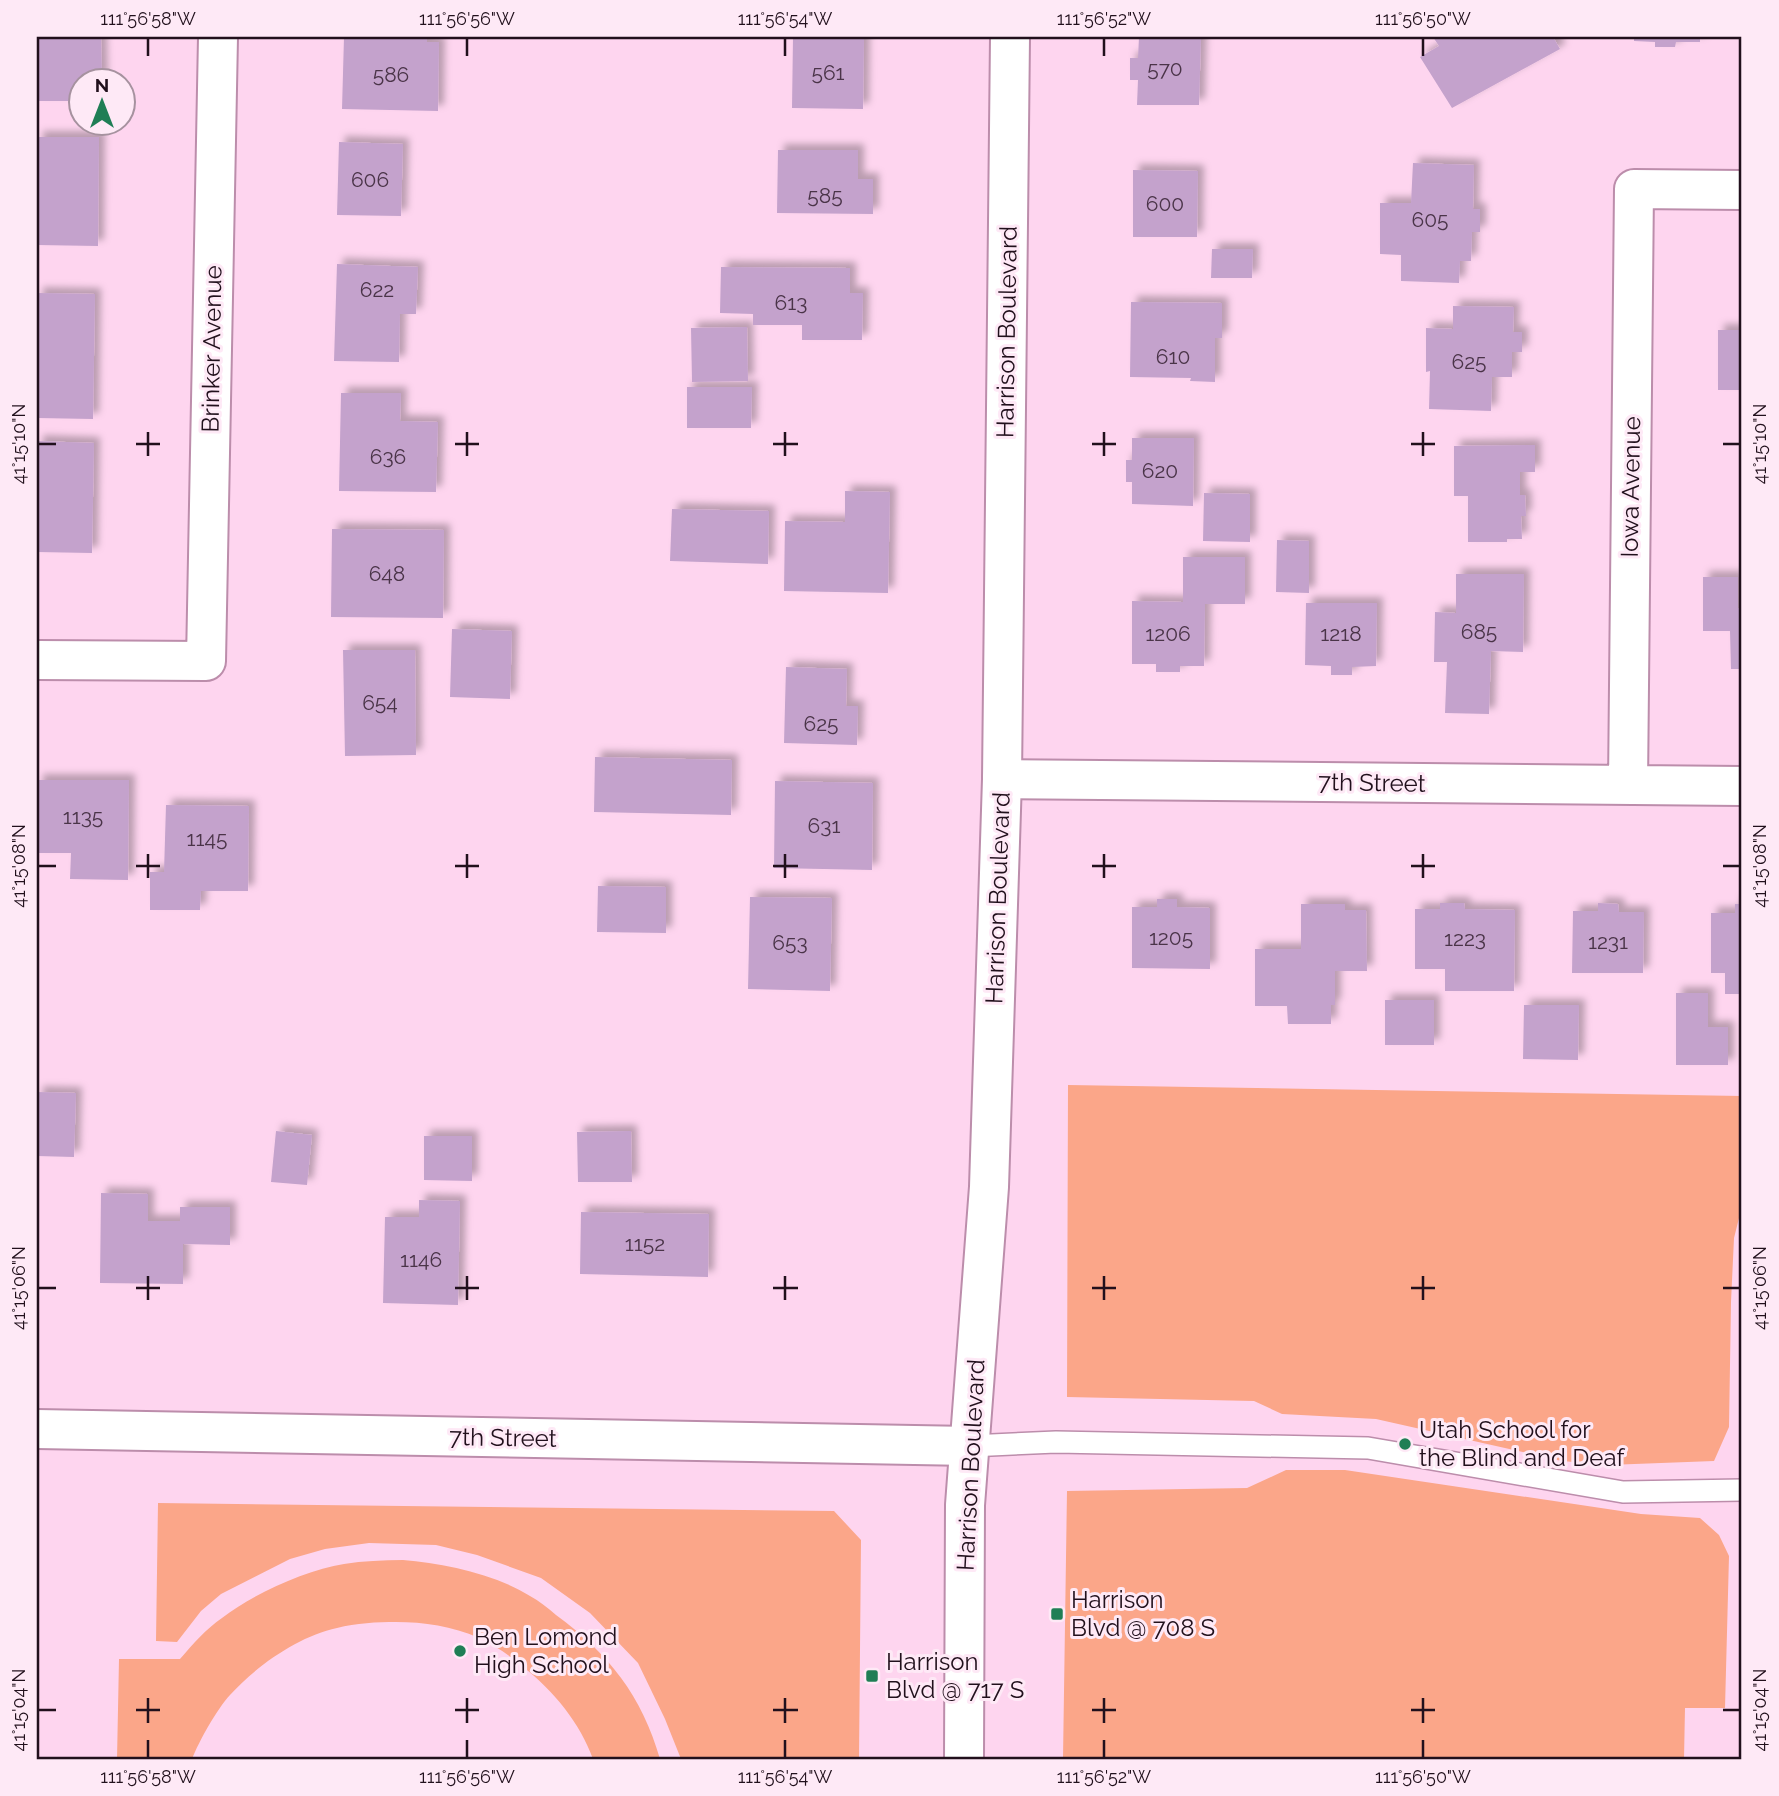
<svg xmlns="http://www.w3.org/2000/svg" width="1779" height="1796" viewBox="0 0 1779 1796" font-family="Raleway,sans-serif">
  <defs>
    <filter id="shadow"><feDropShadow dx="6" dy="-6" stdDeviation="3.5" flood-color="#0004"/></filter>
  </defs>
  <rect width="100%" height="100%" fill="#fed5ef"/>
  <path fill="#fba689" d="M 1068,1085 L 1742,1096 L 1742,1206 L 1734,1238 L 1731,1302 L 1729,1427 L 1714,1461 L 1608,1465 L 1562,1461 L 1376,1419 L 1282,1414 L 1254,1401 L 1067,1397 Z
    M 1286,1470 L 1345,1470 L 1641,1514 L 1700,1518 L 1719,1535 L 1729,1556 L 1725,1708 L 1685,1708 L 1684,1759 L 1063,1759 L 1067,1491 L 1247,1488 Z
    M 158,1503 L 834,1511 L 861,1540 L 859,1759 L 681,1759 L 665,1719 L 638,1663 L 590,1613 L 541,1578 L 477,1555 L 436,1545 L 369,1543 L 325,1549 L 290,1559 L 221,1594 L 201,1611 L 177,1642 L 156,1641 Z
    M 403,1560 C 443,1563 495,1574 530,1596 C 539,1601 548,1608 556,1615 C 609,1654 642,1696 660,1759 L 593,1759 C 580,1723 554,1691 523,1667 C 510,1656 495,1645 479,1638 C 452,1626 424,1622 396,1622 C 377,1622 356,1623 337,1628 C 299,1636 256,1666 230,1695 C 217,1709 199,1741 192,1759 L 117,1759 L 119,1659 L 180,1659 C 193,1644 206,1629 222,1618 C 253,1594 306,1570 344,1564 C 363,1561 383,1560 403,1560 Z"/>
  <path fill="#c4a2cc" filter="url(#shadow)" d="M 37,37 L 101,37 L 102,80 L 80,80 L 80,101 L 37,101 Z
    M 344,37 L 427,37 L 427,42 L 439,42 L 438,111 L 342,109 Z
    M 793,37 L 864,37 L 863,109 L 792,108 Z
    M 1139,37 L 1201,37 L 1199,105 L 1137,105 L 1138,80 L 1130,80 L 1130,58 L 1138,58 Z
    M 1433,37 L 1553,37 L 1560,49 L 1452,108 L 1420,57 L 1439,46 Z
    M 1634,37 L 1700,37 L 1700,42 L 1676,42 L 1675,47 L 1655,47 L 1655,42 L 1634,41 Z
    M 37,137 L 99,137 L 98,246 L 37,245 Z
    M 339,142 L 403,144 L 401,216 L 337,215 Z
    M 778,150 L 858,150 L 858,179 L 873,179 L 873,214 L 777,213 Z
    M 1413,163 L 1474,165 L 1473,209 L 1480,209 L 1480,232 L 1472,232 L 1471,261 L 1460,261 L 1459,283 L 1401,281 L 1401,255 L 1380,254 L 1380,203 L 1411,203 Z
    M 1133,170 L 1198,171 L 1197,237 L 1133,237 Z
    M 1212,249 L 1253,249 L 1252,278 L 1211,278 Z
    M 337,264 L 418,267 L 416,314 L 400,314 L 399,362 L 334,361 Z
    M 721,267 L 850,268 L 850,293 L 863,293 L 862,340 L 802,340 L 802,325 L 753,325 L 753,314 L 720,313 Z
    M 37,293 L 95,294 L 93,419 L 37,418 Z
    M 1131,302 L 1222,303 L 1222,338 L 1215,338 L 1215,382 L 1190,381 L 1191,378 L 1130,377 Z
    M 1453,306 L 1514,307 L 1513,332 L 1522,332 L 1522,352 L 1512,352 L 1512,377 L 1492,377 L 1491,411 L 1429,409 L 1430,371 L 1426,372 L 1426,328 L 1453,329 Z
    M 747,327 L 748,381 L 692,382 L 691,328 Z
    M 1718,330 L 1742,330 L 1742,390 L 1718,390 Z
    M 687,387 L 752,387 L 751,428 L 687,428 Z
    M 341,393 L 401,393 L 400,421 L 438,422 L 436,492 L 339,491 Z
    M 1132,438 L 1194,438 L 1193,506 L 1132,504 L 1132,482 L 1126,482 L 1126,460 L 1132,460 Z
    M 37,441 L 94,443 L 92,553 L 37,552 Z
    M 1535,445 L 1535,472 L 1520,472 L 1520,495 L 1525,495 L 1526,516 L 1521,516 L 1522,539 L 1507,539 L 1507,542 L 1468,542 L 1468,496 L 1454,496 L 1454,446 Z
    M 845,491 L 890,492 L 888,593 L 784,591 L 785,521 L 845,522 Z
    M 1204,493 L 1250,494 L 1250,542 L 1203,541 Z
    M 672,509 L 769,511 L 768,564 L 670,561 Z
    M 332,529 L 444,530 L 443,618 L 331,617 Z
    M 1277,540 L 1309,541 L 1309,593 L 1276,592 Z
    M 1183,557 L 1245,557 L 1245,604 L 1205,604 L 1204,666 L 1180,666 L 1180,672 L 1156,672 L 1156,664 L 1132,664 L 1132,601 L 1183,602 Z
    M 1456,574 L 1524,574 L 1523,652 L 1491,651 L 1489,714 L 1445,713 L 1447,662 L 1434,662 L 1435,612 L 1456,613 Z
    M 1703,577 L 1738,577 L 1738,608 L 1742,608 L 1742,669 L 1731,669 L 1730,631 L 1703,631 Z
    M 1306,603 L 1377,603 L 1376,666 L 1352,667 L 1352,675 L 1331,675 L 1331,666 L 1305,665 Z
    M 452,629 L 512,631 L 510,699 L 450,697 Z
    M 343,650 L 415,650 L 416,755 L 345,756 Z
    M 786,667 L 847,669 L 846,706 L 858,706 L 857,745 L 784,743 Z
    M 595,757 L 732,760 L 731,815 L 594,812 Z
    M 37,780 L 129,780 L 128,880 L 70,879 L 71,853 L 37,853 Z
    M 775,781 L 873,783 L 872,870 L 774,868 Z
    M 166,805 L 249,806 L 248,891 L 201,891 L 200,910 L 150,910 L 150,872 L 164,872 Z
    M 598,886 L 666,887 L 666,933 L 597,932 Z
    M 750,897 L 832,898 L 830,991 L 748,989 Z
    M 1157,899 L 1177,899 L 1177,907 L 1210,908 L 1210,969 L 1132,968 L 1132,907 L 1157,907 Z
    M 1440,903 L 1464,903 L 1465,909 L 1515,910 L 1514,991 L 1445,991 L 1445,969 L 1415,969 L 1415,909 L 1440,909 Z
    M 1598,903 L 1618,904 L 1619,912 L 1644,912 L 1643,973 L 1572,973 L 1573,911 L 1598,911 Z
    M 1301,904 L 1345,904 L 1345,910 L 1366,910 L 1367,971 L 1335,971 L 1335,1005 L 1331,1005 L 1331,1024 L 1288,1024 L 1287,1006 L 1255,1006 L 1255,949 L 1301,949 Z
    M 1735,904 L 1742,904 L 1742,994 L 1725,994 L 1725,973 L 1711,973 L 1711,913 L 1735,913 Z
    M 1676,993 L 1708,993 L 1708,1027 L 1728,1027 L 1728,1065 L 1676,1065 Z
    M 1385,1000 L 1434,1000 L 1434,1045 L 1385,1045 Z
    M 1524,1005 L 1579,1005 L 1578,1060 L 1523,1059 Z
    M 37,1092 L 76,1093 L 74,1157 L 37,1156 Z
    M 276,1131 L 312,1135 L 307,1185 L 271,1182 Z
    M 631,1131 L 632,1182 L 578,1182 L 577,1132 Z
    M 424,1136 L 472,1136 L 472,1181 L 424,1180 Z
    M 101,1193 L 148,1194 L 148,1221 L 180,1221 L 180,1207 L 230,1207 L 230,1245 L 183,1244 L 183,1284 L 100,1283 Z
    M 419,1200 L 460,1201 L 458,1305 L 383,1303 L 385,1217 L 419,1217 Z
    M 581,1212 L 709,1214 L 708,1277 L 580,1274 Z"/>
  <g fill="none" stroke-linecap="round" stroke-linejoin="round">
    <g stroke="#bc8dab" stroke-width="24">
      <path id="service" d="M 970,1446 L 1056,1442 L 1368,1448 L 1623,1492 L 1742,1490"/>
    </g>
    <g stroke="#bc8dab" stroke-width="42">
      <path id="minor" d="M 37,660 L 206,661 L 218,37
        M 1002,779 L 1742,786
        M 1628,785 L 1634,189 L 1742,190"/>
    </g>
    <g stroke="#bc8dab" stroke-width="42">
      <path id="tertiary" d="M 37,1429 L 970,1446"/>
    </g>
    <g stroke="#bc8dab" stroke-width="42">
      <path id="secondary" d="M 964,1759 L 965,1505 L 989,1187 L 1002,779 L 1010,37"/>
    </g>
    <use href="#service" stroke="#fff" stroke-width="21"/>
    <use href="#minor" stroke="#fff" stroke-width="38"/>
    <use href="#tertiary" stroke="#fff" stroke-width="38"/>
    <use href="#secondary" stroke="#fff" stroke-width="38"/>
  </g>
  <path fill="none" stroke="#21101c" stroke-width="2.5" d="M 148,38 L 148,56M 467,38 L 467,56M 785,38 L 785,56M 1104,38 L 1104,56M 1423,38 L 1423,56M 148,432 L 148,456M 467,432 L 467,456M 785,432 L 785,456M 1104,432 L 1104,456M 1423,432 L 1423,456M 38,444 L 56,444M 136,444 L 160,444M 455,444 L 479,444M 773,444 L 798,444M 1092,444 L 1116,444M 1411,444 L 1435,444M 1723,444 L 1740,444M 148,854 L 148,878M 467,854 L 467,878M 785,854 L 785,878M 1104,854 L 1104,878M 1423,854 L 1423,878M 38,866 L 56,866M 136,866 L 160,866M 455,866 L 479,866M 773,866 L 798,866M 1092,866 L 1116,866M 1411,866 L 1435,866M 1723,866 L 1740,866M 148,1276 L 148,1300M 467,1276 L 467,1300M 785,1276 L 785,1300M 1104,1276 L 1104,1300M 1423,1276 L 1423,1300M 38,1288 L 56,1288M 136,1288 L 160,1288M 455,1288 L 479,1288M 773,1288 L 798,1288M 1092,1288 L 1116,1288M 1411,1288 L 1435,1288M 1723,1288 L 1740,1288M 148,1698 L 148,1723M 467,1698 L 467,1723M 785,1698 L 785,1723M 1104,1698 L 1104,1723M 1423,1698 L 1423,1723M 38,1710 L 56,1710M 136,1710 L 160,1710M 455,1710 L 479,1710M 773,1710 L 798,1710M 1092,1710 L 1116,1710M 1411,1710 L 1435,1710M 1723,1710 L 1740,1710M 148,1740 L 148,1758M 467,1740 L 467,1758M 785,1740 L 785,1758M 1104,1740 L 1104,1758M 1423,1740 L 1423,1758"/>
  <g fill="#1f7e55" stroke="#fee9f6" stroke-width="2.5">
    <circle cx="1405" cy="1444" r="7"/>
    <rect x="1050" y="1607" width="14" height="14" rx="3.5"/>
    <circle cx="460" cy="1651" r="7"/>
    <rect x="865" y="1669" width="14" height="14" rx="3.5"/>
  </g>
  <g text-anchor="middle" stroke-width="6" stroke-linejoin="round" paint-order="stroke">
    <g font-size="21" fill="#4a3448">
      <text x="1165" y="76">570</text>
      <text x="828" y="80">561</text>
      <text x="391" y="82">586</text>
      <text x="370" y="187">606</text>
      <text x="825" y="203">585</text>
      <text x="1165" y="211">600</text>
      <text x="1430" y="227">605</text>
      <text x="377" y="297">622</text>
      <text x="791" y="310">613</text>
      <text x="1173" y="364">610</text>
      <text x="1469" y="369">625</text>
      <text x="388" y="464">636</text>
      <text x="1160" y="478">620</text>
      <text x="387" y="581">648</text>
      <text x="1479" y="639">685</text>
      <text x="1168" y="641">1206</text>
      <text x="1341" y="641">1218</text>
      <text x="380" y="710">654</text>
      <text x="821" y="731">625</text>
      <text x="83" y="824">1135</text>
      <text x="824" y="833">631</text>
      <text x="207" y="846">1145</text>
      <text x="1171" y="945">1205</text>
      <text x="1465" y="946">1223</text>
      <text x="1608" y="949">1231</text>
      <text x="790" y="950">653</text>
      <text x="645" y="1251">1152</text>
      <text x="421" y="1267">1146</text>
    </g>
    <g font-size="24" fill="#21101c" stroke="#fee9f6">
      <text transform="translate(1007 332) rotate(-89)" y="8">Harrison Boulevard</text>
      <text transform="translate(212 349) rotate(-89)" y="8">Brinker Avenue</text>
      <text transform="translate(1631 487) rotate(-89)" y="8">Iowa Avenue</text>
      <text transform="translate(1372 783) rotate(1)" y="8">7th Street</text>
      <text transform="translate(998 898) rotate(-88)" y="8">Harrison Boulevard</text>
      <text transform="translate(503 1438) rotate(1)" y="8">7th Street</text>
      <text transform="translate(971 1465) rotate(-87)" y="8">Harrison Boulevard</text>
    </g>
    <g font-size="24" fill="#21101c" stroke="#fee9f6" text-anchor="start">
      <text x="1419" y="1438">Utah School for<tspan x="1419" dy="28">the Blind and Deaf</tspan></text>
      <text x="1071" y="1608">Harrison<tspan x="1071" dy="28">Blvd @ 708 S</tspan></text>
      <text x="474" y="1645">Ben Lomond<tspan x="474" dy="28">High School</tspan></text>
      <text x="886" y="1670">Harrison<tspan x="886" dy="28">Blvd @ 717 S</tspan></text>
    </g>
  </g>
  <rect width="1779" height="1796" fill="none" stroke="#fee9f6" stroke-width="77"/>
  <g transform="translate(102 102)"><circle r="33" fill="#fee9f6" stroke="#a6929f" stroke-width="2"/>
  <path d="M0-5L12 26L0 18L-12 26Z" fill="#1f7e55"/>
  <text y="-10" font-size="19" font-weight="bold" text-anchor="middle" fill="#21101c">N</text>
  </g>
  <rect x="38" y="38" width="1702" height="1720" fill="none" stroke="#21101c" stroke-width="2.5"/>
  <g font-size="18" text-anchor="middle" fill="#21101c">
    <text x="148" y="25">111°56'58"W</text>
    <text x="467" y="25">111°56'56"W</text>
    <text x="785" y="25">111°56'54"W</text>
    <text x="1104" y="25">111°56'52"W</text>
    <text x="1423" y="25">111°56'50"W</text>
    <text transform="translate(19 444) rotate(-90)" y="6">41°15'10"N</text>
    <text transform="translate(1760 444) rotate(-90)" y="6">41°15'10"N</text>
    <text transform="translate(19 866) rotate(-90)" y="6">41°15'08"N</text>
    <text transform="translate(1760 866) rotate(-90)" y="6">41°15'08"N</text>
    <text transform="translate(19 1288) rotate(-90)" y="6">41°15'06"N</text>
    <text transform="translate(1760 1288) rotate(-90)" y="6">41°15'06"N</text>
    <text transform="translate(19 1710) rotate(-90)" y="6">41°15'04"N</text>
    <text transform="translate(1760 1710) rotate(-90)" y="6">41°15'04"N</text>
    <text x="148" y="1783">111°56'58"W</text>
    <text x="467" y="1783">111°56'56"W</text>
    <text x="785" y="1783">111°56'54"W</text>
    <text x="1104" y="1783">111°56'52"W</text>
    <text x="1423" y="1783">111°56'50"W</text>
  </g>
</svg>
